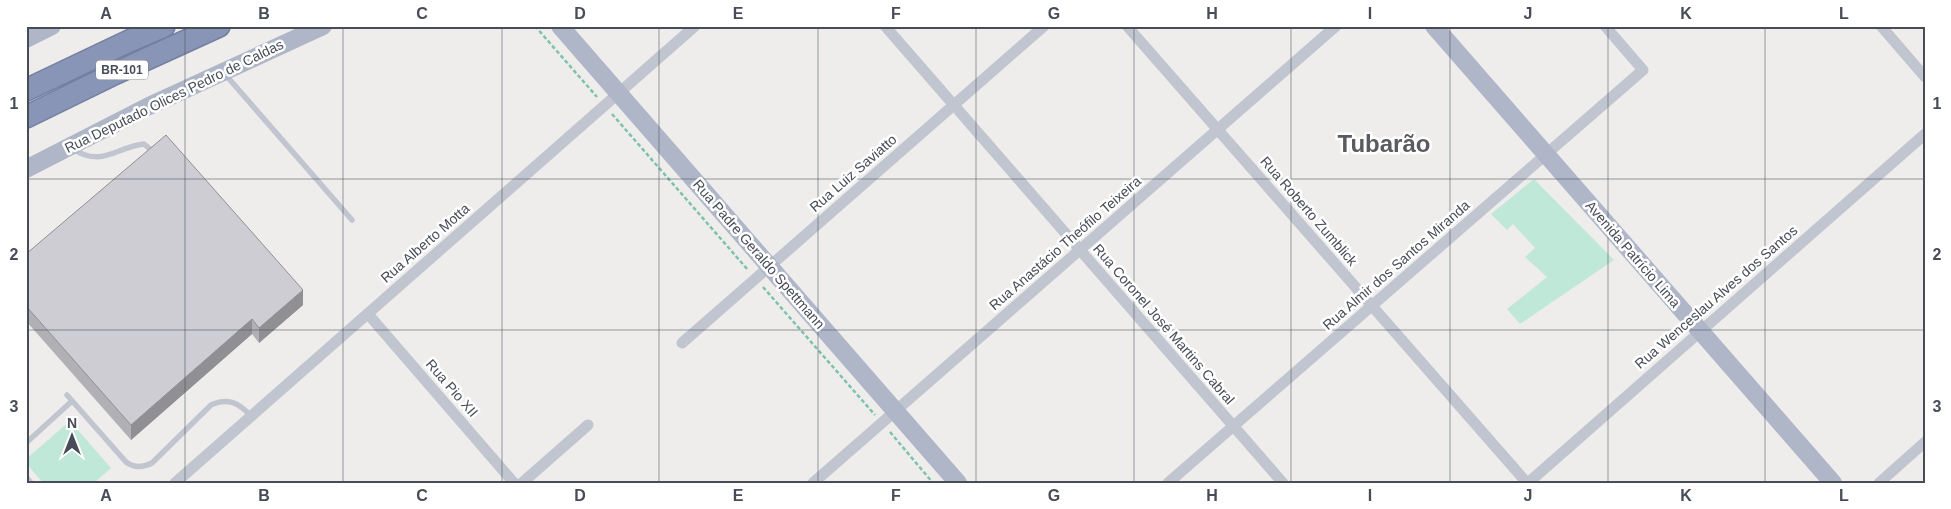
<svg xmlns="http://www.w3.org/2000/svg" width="1951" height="509" viewBox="0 0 1951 509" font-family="Helvetica,sans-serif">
  <rect width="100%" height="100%" fill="#efedec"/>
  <path fill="#bfe8d8" d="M 1534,179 L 1614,260 L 1520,324 L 1507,309 L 1547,277 L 1525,257 L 1535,248 L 1513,224 L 1507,230 L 1491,214 Z
    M 70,421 L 111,468 L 94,483 L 43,483 L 26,463 L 26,459 Z"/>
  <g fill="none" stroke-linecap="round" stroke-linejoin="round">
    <g stroke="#7480a1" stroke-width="24">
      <path id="motorway" d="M 26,90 L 129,41 L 164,26
        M 26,117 L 116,73 L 219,26"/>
    </g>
    <path stroke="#7bc2af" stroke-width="2.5" stroke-dasharray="4 2.5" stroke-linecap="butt" d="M 535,26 L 597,97
      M 612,114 L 748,270
      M 763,287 L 875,415
      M 890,432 L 933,483"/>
    <path stroke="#c1c5d0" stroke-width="5.5" d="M 224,73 L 352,220
      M 73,149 C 102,168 116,147 144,144 L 150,149 L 150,157
      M 67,395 L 126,462 C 134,468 142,468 152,463 L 211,405 C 228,397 239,403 251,416
      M 26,443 L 72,401
      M 26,477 L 31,483"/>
    <path stroke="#c1c5d0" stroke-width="11" d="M 885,26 L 1283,483
      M 1127,26 L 1527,483
      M 1881,26 L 1925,77
      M 368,314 L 514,483
      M 682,343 L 1044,26
      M 175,483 L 695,26
      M 522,483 L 588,425
      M 813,483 L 1336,26
      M 1168,483 L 1643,70 L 1605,26
      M 1528,483 L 1925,134
      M 1879,483 L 1925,442"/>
    <path stroke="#afb6c8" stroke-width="18" d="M 560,26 L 958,483
      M 1434,26 L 1833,483
      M 26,39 L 52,26
      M 26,169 L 149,106 L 323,26"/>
    <use href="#motorway" stroke="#8995b6" stroke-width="21"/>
  </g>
  <path fill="#b0b0b5" d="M 26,254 L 303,305 L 259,343 L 252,334 L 131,440 L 26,321 Z"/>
  <path fill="#909094" d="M 303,290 L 303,305 L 259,343 L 259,328 Z
    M 252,319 L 252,334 L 131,440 L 131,425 Z"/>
  <path fill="#cdcdd3" stroke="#909094" d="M 166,135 L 303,290 L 259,328 L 252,319 L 131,425 L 26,306 L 26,254 Z"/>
  <path fill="none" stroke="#474c57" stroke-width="1" stroke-opacity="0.55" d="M 185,26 L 185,483M 343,26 L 343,483M 502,26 L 502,483M 659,26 L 659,483M 818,26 L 818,483M 976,26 L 976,483M 1134,26 L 1134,483M 1291,26 L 1291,483M 1450,26 L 1450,483M 1608,26 L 1608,483M 1765,26 L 1765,483M 26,179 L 1925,179M 26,330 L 1925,330"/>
  <g text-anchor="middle" stroke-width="5" stroke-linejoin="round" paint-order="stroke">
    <rect fill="#fff" stroke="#7e8289" stroke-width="1" x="96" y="60.5" width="52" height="19" rx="4"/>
    <g font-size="12" font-weight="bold" fill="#474c57">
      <text x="122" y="74">BR-101</text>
    </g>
    <g font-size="14" fill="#474c57" stroke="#fff">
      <text transform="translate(174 96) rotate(-26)" y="5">Rua Deputado Olices Pedro de Caldas</text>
      <text transform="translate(853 173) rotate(-41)" y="5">Rua Luiz Saviatto</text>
      <text transform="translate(1309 211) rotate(49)" y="5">Rua Roberto Zumblick</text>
      <text transform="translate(425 243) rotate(-41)" y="5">Rua Alberto Motta</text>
      <text transform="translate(1065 243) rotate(-41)" y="5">Rua Anastácio Theófilo Teixeira</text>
      <text transform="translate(759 254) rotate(49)" y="5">Rua Padre Geraldo Spettmann</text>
      <text transform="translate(1633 254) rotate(49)" y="5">Avenida Patrício Lima</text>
      <text transform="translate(1396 265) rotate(-41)" y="5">Rua Almir dos Santos Miranda</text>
      <text transform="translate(1716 297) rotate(-41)" y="5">Rua Wenceslau Alves dos Santos</text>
      <text transform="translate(1164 324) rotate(49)" y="5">Rua Coronel José Martins Cabral</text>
      <text transform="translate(452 388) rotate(49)" y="5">Rua Pio XII</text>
    </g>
    <g font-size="24" font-weight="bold" fill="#5a5b60" stroke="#fff">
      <text x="1384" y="152">Tubarão</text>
    </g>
  </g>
  <rect width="1951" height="509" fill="none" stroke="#ffffff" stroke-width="55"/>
  <g transform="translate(72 436)" stroke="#ffffff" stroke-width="4" paint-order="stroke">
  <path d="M0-4L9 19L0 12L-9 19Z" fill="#474c57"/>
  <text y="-8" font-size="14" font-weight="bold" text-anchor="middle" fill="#474c57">N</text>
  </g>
  <rect x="28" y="28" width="1896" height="454" fill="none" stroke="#474c57" stroke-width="2"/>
  <g font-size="16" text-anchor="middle" font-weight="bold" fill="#474c57">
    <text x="106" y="19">A</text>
    <text x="264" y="19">B</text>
    <text x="422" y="19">C</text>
    <text x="580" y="19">D</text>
    <text x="738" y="19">E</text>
    <text x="896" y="19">F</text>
    <text x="1054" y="19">G</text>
    <text x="1212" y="19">H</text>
    <text x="1370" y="19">I</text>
    <text x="1528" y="19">J</text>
    <text x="1686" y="19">K</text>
    <text x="1844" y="19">L</text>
    <text x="14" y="109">1</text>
    <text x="1937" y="109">1</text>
    <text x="14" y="260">2</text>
    <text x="1937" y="260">2</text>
    <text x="14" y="412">3</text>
    <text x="1937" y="412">3</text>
    <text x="106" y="501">A</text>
    <text x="264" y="501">B</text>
    <text x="422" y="501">C</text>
    <text x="580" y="501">D</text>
    <text x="738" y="501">E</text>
    <text x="896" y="501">F</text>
    <text x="1054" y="501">G</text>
    <text x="1212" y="501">H</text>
    <text x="1370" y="501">I</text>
    <text x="1528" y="501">J</text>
    <text x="1686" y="501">K</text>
    <text x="1844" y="501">L</text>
  </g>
</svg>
